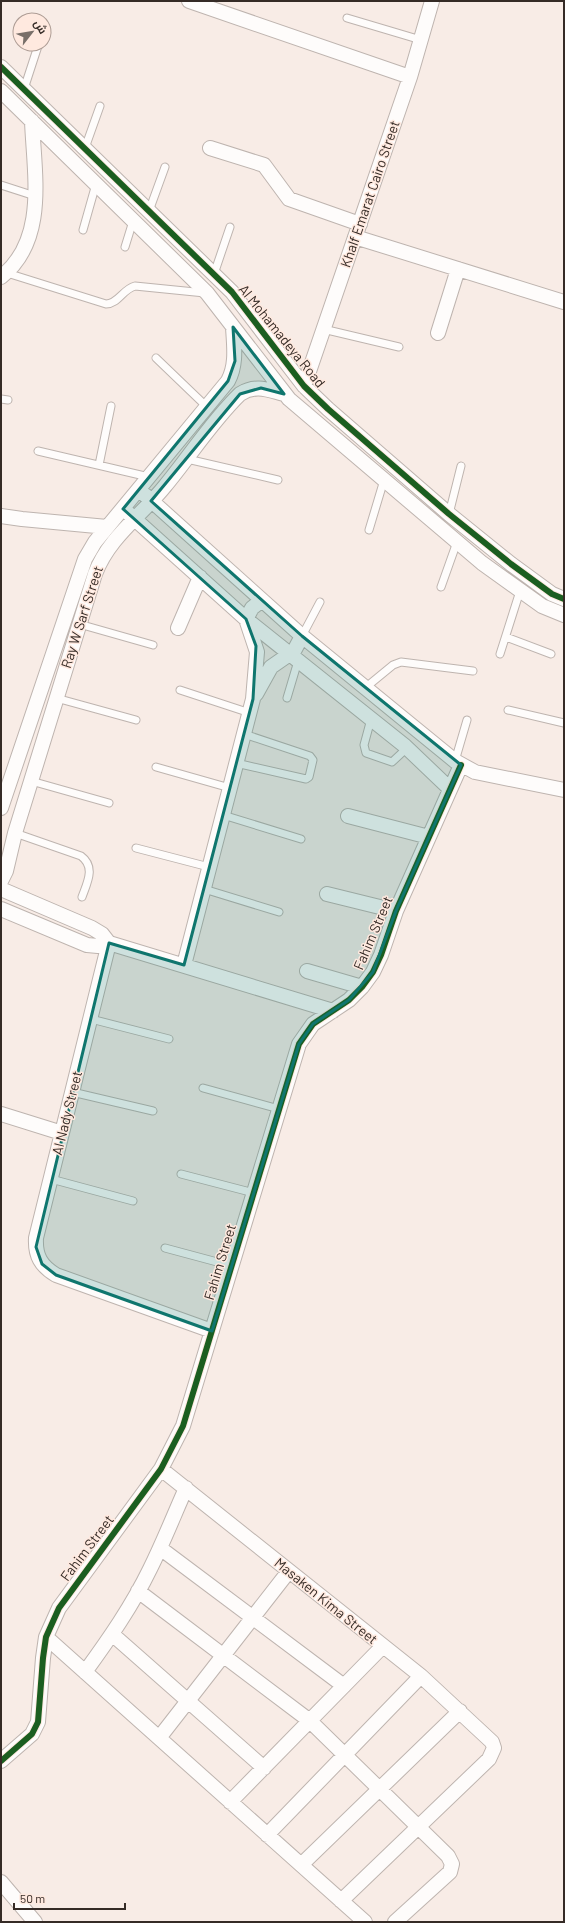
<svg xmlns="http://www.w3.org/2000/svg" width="565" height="1923" viewBox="0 0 565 1923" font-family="Barlow,Cairo,sans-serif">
  <rect width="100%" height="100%" fill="#f8ece6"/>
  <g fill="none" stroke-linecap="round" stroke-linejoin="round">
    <g stroke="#beb4af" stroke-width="9">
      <path id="lane" d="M 347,18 L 421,40
        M 24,89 L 38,46
        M 85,148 L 100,106
        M 1,185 L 35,196
        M 149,211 L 165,167
        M 83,230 L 96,184
        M 125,247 L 133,221
        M 7,273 L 106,304 C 118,304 123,289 135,286 L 205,293
        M 214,274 L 230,227
        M 323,329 L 399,347
        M 156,358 L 207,407
        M 1,399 L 8,400
        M 38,451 L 149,477
        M 187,459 L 278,480
        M 99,465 L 111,406
        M 449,514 L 461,466
        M 369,530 L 384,480
        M 441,587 L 457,542
        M 79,624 L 153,645
        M 302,636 L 320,602
        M 506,637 L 551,654
        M 500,654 L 520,591
        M 365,688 L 393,665 L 401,662 L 473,671
        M 180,690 L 250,713
        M 56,698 L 136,720
        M 287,698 L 298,661
        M 508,710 L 564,723
        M 371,719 L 364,745 L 366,753 L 392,762 L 407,748
        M 455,761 L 467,720
        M 236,763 L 306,779 L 309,777 L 313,760 L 310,756 L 244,734
        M 156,767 L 230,788
        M 31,781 L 109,803
        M 223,815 L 301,839
        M 15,833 L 81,856 C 96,867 87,883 82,897
        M 136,848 L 209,867
        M 204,889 L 279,912
        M 91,1019 L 169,1039
        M 203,1088 L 279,1109
        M 72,1092 L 153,1111
        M 181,1174 L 254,1193
        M 51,1179 L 133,1201
        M 165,1248 L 232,1266"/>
    </g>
    <g stroke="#beb4af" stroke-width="16">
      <path id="street" d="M 189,1 L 410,77
        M 1,67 L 232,292 L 304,386 L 328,409 L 449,514 L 511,564 L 552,594 L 564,599
        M 1,91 L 207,293 L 289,399 L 482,563 L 542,606 L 564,615
        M 210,148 L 264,165 L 289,199 L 360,224
        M 355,237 L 564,302
        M 1,277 C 48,240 34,174 32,121
        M 438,333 L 458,269
        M 304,386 L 410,77 L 432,1
        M 145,495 L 302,636 L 455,761 L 475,772 L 564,790
        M 128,513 L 246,619 L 405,746 L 450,789
        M 1,516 L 22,519 L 107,527
        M 178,628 L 200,577
        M 256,694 L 271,667 L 294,651 L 302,636
        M 1,808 L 85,559 L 95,542 L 228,381 C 237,364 234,346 233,327
        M 348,816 L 429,837
        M 1,881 L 6,871 L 15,833 L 95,574 C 109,537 141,516 165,486 C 190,456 212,421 240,394 C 256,384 268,390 284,394
        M 1,889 L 92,928 L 102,934 L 109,943
        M 327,894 L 396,911
        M 1,909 L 87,945 L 98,946 L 109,943 L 333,1011
        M 109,943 L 36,1238 C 35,1256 41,1266 56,1275 L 212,1331
        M 184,965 L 253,699 L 257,652 L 246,619 L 252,608 L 261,601
        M 307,971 L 362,987
        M 1,1114 L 62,1133
        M 161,1469 L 421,1676 L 492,1742 L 494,1748 L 489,1759 L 341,1901
        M 160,1548 L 344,1686
        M 138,1591 L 310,1721 L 448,1856 L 452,1864 L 450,1872 L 395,1922
        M 112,1634 L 264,1768
        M 46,1637 L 365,1922
        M 85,1672 C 109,1639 132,1606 150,1569 C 163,1543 174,1515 186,1488
        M 159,1738 L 289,1571
        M 1,1761 L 32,1734 L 38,1722 L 43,1658 L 46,1637 L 59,1608 L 161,1469 L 183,1426 L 299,1044 L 313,1024 L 349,1000 L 362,987 L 373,972 L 381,955 L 396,911 L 461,765
        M 230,1802 L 383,1646
        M 267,1835 L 421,1676
        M 301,1865 L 460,1711
        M 1,1882 L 35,1922"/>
    </g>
    <use href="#lane" stroke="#fefcfb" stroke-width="7"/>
    <use href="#street" stroke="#fefcfb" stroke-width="14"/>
    <g stroke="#ffe9df" stroke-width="8">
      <path id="cycleway" d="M 1,67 L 232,292 L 304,386 L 328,409 L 449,514 L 511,564 L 552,594 L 564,599
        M 1,1761 L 32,1734 L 38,1722 L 43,1658 L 46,1637 L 59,1608 L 161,1469 L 183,1426 L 299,1044 L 313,1024 L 349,1000 L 362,987 L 373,972 L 381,955 L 396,911 L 461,765"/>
    </g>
    <use href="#cycleway" stroke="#1b5e20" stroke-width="6"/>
  </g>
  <path fill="#0f766e" fill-opacity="0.2" stroke="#0f766e" stroke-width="3" stroke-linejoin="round" d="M 233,327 L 284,394 L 261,388 L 240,394 L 151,501 L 302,636 L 461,765 L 396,911 L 373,972 L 349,1000 L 313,1024 L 299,1044 L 212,1331 L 56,1275 L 42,1264 L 36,1247 L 109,943 L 184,965 L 253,699 L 256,646 L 246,619 L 123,509 L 228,381 L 235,361 Z"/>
  <g text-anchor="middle" stroke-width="3" stroke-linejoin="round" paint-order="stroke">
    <g font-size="14" fill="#352b26" stroke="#ffe9df">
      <text transform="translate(370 194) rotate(-71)" y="5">Khalf Emarat Cairo Street</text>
      <text transform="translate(282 336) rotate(51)" y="5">Al Mohamadeya Road</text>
      <text transform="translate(82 617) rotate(-72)" y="5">Ray W Sarf Street</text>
      <text transform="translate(373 933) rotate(-67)" y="5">Fahim Street</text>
      <text transform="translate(67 1113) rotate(-76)" y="5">Al Nady Street</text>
      <text transform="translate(220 1262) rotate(-73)" y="5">Fahim Street</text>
      <text transform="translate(87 1548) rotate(-53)" y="5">Fahim Street</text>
      <text transform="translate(326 1601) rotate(39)" y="5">Masaken Kima Street</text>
    </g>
  </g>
  <rect width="565" height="1923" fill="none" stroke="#352b26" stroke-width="4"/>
  <g transform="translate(32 32) rotate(59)"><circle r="19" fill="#ffe9df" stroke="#ae9d95"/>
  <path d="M0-3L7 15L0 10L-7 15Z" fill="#796f69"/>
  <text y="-6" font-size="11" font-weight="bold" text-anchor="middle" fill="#352b26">ش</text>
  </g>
  <path d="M14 1903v6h111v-6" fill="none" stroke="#352b26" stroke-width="2"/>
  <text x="20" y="1903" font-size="12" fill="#352b26" stroke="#ffe9df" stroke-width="3" paint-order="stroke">50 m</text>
</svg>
